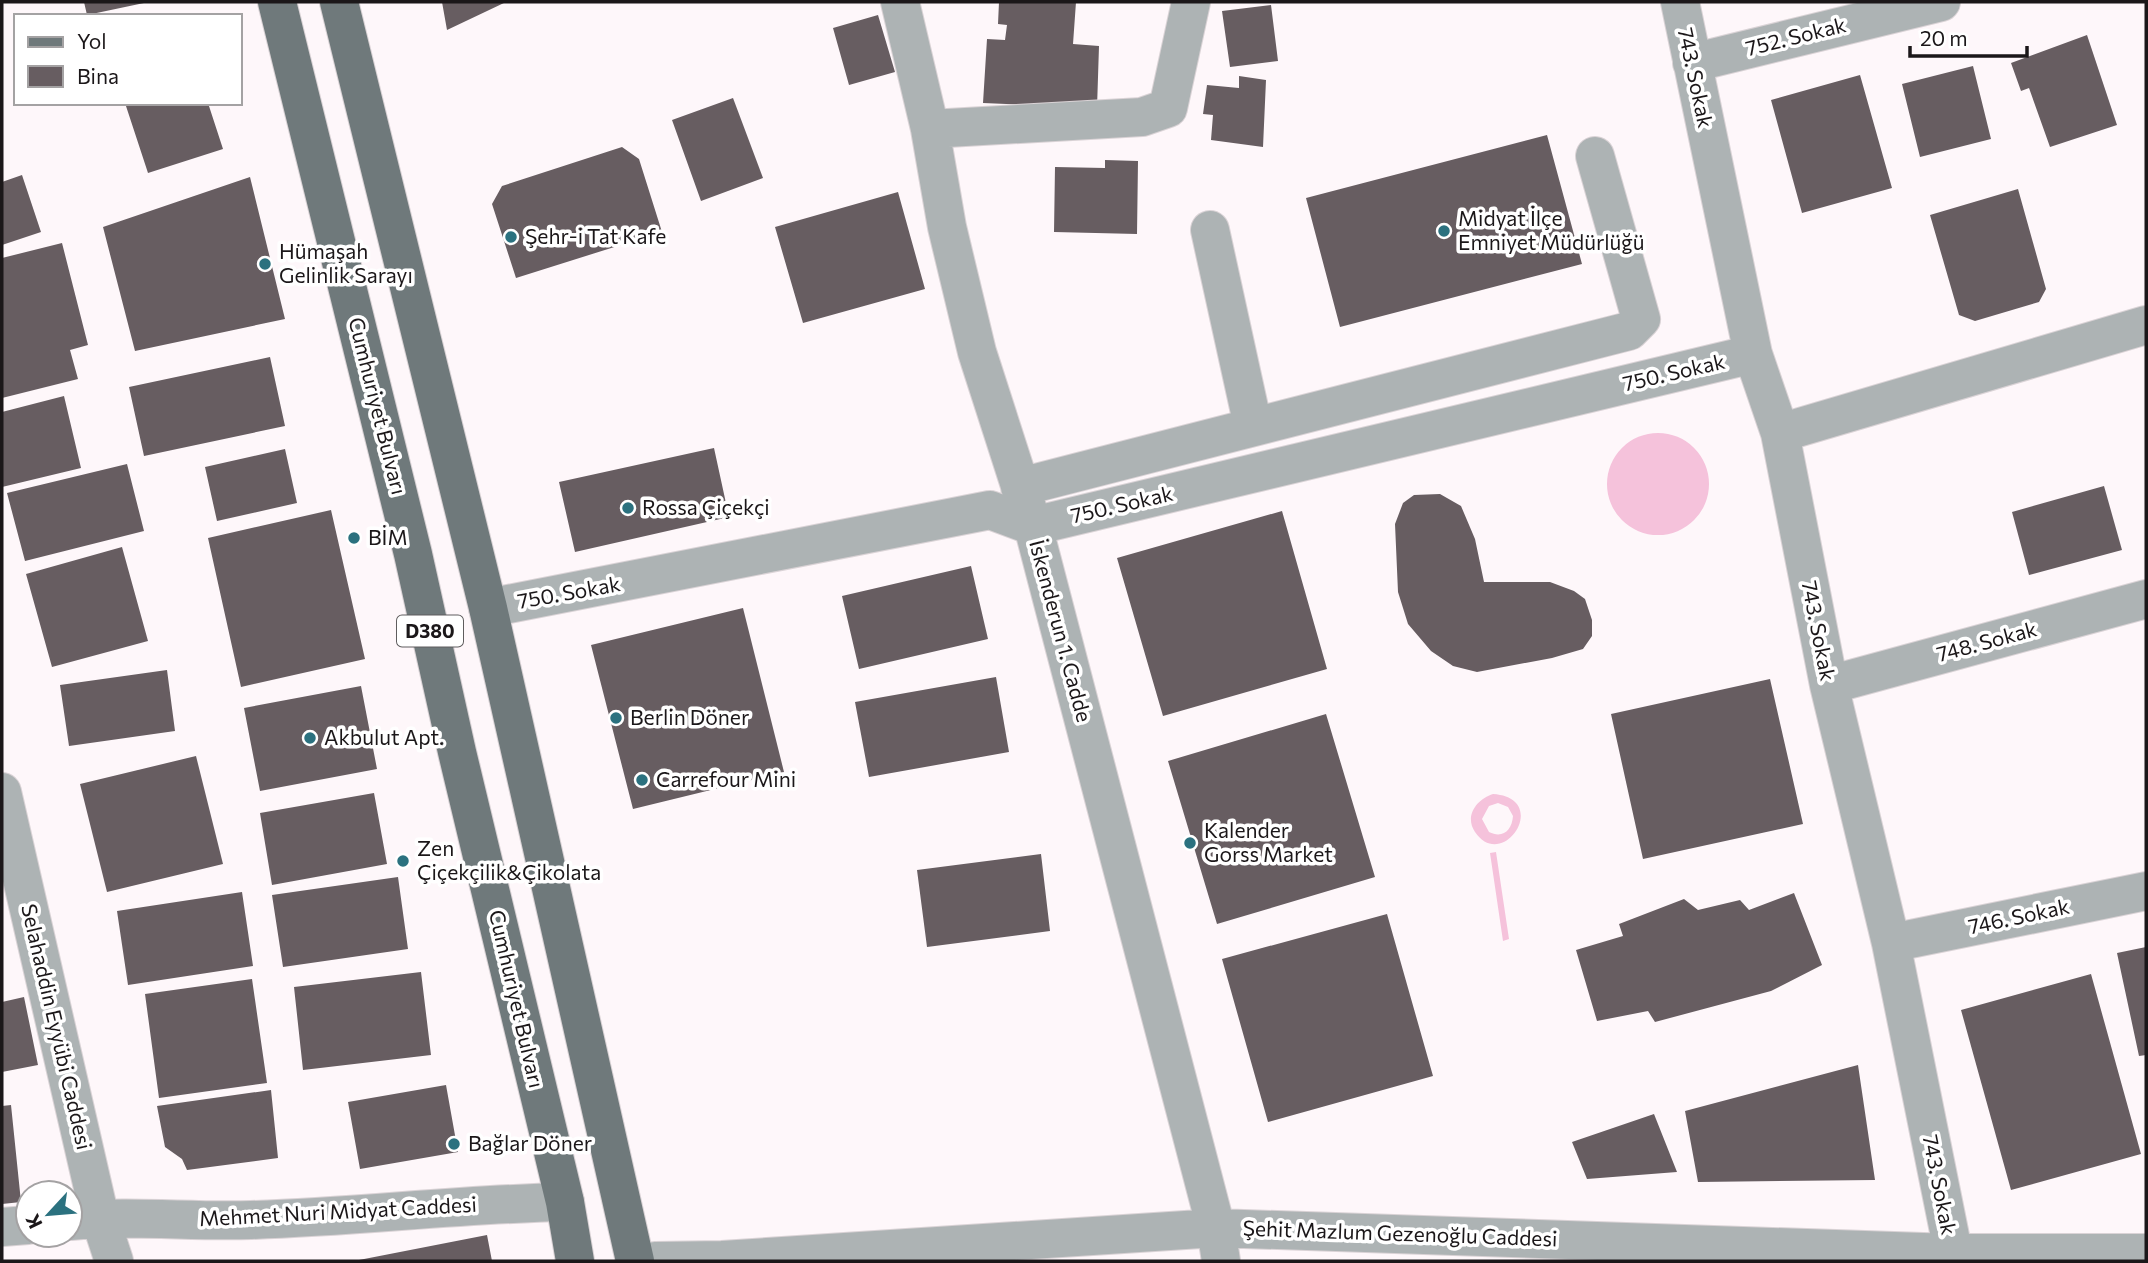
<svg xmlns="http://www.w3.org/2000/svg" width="2148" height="1263" viewBox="0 0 2148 1263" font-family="Commissioner,sans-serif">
  <rect width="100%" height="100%" fill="#fef7fa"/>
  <path fill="#f5c2db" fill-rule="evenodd" d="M1607 484a51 51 0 1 1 102 0a51 51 0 1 1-102 0Z
    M 1493,794 C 1552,798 1503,873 1475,832 C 1464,816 1477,799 1493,794 ZM 1498,803 L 1508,807 L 1513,816 C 1512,830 1503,839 1489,832 L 1482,819 L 1489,806 Z
    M 1496,852 L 1509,939 L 1503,941 L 1490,853 Z"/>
  <path fill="#675d61" d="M 84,2 L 144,2 L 144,3 L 87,15 Z
    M 442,2 L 506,2 L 447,30 Z
    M 999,2 L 1076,2 L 1073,44 L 1099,46 L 1097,108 L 983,103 L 987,39 L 1005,40 L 1007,25 L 998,24 Z
    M 1271,5 L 1278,61 L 1230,67 L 1222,11 Z
    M 878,15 L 895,72 L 849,85 L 833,28 Z
    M 2087,35 L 2117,125 L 2050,147 L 2029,88 L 2021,91 L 2011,63 Z
    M 1973,66 L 1991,139 L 1920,157 L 1902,84 Z
    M 1860,75 L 1892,188 L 1802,213 L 1771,100 Z
    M 1239,76 L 1266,80 L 1263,147 L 1211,140 L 1213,115 L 1203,114 L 1207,85 L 1239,88 Z
    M 733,98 L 763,178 L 701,201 L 672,120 Z
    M 125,103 L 208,103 L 223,149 L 148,173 Z
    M 1547,135 L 1582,264 L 1340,327 L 1306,198 Z
    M 622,147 L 639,159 L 662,232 L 516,278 L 492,204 L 502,186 Z
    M 1105,160 L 1138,161 L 1137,234 L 1054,232 L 1055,167 L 1105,168 Z
    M 22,175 L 41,232 L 2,245 L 2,182 Z
    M 250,177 L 285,319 L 135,351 L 103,227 Z
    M 2018,189 L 2046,289 L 2039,302 L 1975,321 L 1959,315 L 1930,215 Z
    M 898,192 L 925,289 L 803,323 L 775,227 Z
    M 62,243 L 88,345 L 70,350 L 78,379 L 2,398 L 2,258 Z
    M 270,357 L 285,426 L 144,456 L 129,387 Z
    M 64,396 L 81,468 L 2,487 L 2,412 Z
    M 714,448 L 729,517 L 575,552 L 559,482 Z
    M 285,449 L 297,503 L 217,521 L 205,467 Z
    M 127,464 L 144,531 L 25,561 L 7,493 Z
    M 2104,486 L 2122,550 L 2029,575 L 2012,512 Z
    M 1440,494 L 1461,506 L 1475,539 L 1484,582 L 1550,582 L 1574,591 L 1585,599 L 1592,620 L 1592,636 L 1583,649 L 1552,658 L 1477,672 L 1453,666 L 1431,651 L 1408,624 L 1398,592 L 1395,524 L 1403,503 L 1414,495 Z
    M 331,510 L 365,659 L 241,687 L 208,538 Z
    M 1282,511 L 1327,669 L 1163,716 L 1117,558 Z
    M 122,547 L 148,641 L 52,667 L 26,574 Z
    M 971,566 L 988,639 L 859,669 L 842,596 Z
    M 743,608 L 784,772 L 633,809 L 591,645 Z
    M 167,670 L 175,731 L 69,746 L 60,685 Z
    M 996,677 L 1009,752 L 869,777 L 855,702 Z
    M 1770,679 L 1803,824 L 1643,859 L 1611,714 Z
    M 361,686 L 377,769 L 260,791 L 244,708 Z
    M 1326,714 L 1375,877 L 1217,924 L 1168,761 Z
    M 196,756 L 223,864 L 107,892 L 80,784 Z
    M 374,793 L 387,864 L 272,885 L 260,813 Z
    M 1041,854 L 1050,931 L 927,947 L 917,870 Z
    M 398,877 L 408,949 L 283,967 L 272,895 Z
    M 242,892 L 253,966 L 128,985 L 117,911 Z
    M 1794,893 L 1822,965 L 1771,991 L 1655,1022 L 1648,1011 L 1597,1021 L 1576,950 L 1623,936 L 1619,924 L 1684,899 L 1698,910 L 1740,900 L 1749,910 Z
    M 1387,914 L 1433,1076 L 1268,1122 L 1222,959 Z
    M 2146,947 L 2146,1055 L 2139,1056 L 2117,953 Z
    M 421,972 L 431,1055 L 303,1070 L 294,987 Z
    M 2091,974 L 2141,1154 L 2011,1190 L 1961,1010 Z
    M 252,979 L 267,1083 L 159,1098 L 145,994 Z
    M 24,997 L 38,1065 L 2,1072 L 2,1002 Z
    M 1858,1065 L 1875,1180 L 1698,1182 L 1685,1111 Z
    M 446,1085 L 458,1152 L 360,1169 L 348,1102 Z
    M 271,1090 L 278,1158 L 187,1170 L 182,1159 L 165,1147 L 157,1106 Z
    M 11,1105 L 21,1202 L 2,1204 L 2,1106 Z
    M 1654,1114 L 1677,1172 L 1587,1179 L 1572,1142 Z
    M 487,1235 L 492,1261 L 359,1261 L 359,1260 Z"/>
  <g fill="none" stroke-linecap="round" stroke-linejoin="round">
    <g stroke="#dad3d6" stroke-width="40">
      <path id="minor" d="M 900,2 L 930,129 L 947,227 L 977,352 L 1033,526 L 1216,1228 L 1221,1261
        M 1680,2 L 1753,354 L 1780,433 L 1829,685 L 1891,943 L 1955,1261
        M 1692,63 L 1941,2
        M 930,129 L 1142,117 L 1168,108 L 1191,2
        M 1210,230 L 1253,426
        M 1780,433 L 2146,325
        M 1020,487 L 1629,331 L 1641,319 L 1595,156
        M 488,608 L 990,510 L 1033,526 L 1753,354
        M 1829,685 L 2146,599
        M 2,792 L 100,1218 L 114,1261
        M 1891,943 L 2146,891
        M 70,1221 C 130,1215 191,1222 251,1220 C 356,1217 460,1204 565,1202
        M 2,1227 L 28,1225
        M 655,1261 L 722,1260 L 1216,1228 L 1952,1253 L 2146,1253"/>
    </g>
    <g stroke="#dad3d6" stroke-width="40">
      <path id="major" d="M 277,2 L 413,554 L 457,752 L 565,1202 L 575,1261
        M 339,2 L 488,608 L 635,1261"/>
    </g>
    <use href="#minor" stroke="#adb3b4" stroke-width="38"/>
    <use href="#major" stroke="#6f797b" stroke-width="38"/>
  </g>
  <g fill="#2b717f" stroke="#fff" stroke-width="2.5">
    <circle cx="1444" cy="231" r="7"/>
    <circle cx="511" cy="237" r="7"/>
    <circle cx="265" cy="264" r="7"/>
    <circle cx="628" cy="508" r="7"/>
    <circle cx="354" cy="538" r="7"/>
    <circle cx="616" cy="718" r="7"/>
    <circle cx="310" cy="738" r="7"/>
    <circle cx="642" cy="780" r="7"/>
    <circle cx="1190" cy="843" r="7"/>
    <circle cx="403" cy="861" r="7"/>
    <circle cx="454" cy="1144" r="7"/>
  </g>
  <g text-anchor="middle" stroke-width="7" stroke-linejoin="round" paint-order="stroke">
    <rect fill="#fff" stroke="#5f5d5e" stroke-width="2" x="397" y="615.5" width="66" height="31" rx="5"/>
    <g font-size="19" font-weight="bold" fill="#1b1719">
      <text x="430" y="638">D380</text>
    </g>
    <g font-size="21" fill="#1b1719" stroke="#fff">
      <text transform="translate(1796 37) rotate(-14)" y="7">752. Sokak</text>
      <text transform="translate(1695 78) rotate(78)" y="7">743. Sokak</text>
      <text transform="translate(1674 373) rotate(-13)" y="7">750. Sokak</text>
      <text transform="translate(377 406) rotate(76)" y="7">Cumhuriyet Bulvarı</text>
      <text transform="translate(1122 505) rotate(-13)" y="7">750. Sokak</text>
      <text transform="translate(569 593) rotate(-10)" y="7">750. Sokak</text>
      <text transform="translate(1060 631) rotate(75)" y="7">İskenderun 1. Cadde</text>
      <text transform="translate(1818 631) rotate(79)" y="7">743. Sokak</text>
      <text transform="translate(1987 642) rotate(-15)" y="7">748. Sokak</text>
      <text transform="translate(2019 917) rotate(-12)" y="7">746. Sokak</text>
      <text transform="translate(516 999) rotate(77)" y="7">Cumhuriyet Bulvarı</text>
      <text transform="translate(56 1027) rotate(77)" y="7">Selahaddin Eyyübi Caddesi</text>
      <text transform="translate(1939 1185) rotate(79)" y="7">743. Sokak</text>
      <text transform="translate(338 1212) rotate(-3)" y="7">Mehmet Nuri Midyat Caddesi</text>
      <text transform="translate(1400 1234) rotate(2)" y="7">Şehit Mazlum Gezenoğlu Caddesi</text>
    </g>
    <g font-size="21" fill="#1b1719" stroke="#fff" text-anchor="start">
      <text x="1458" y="226">Midyat İlçe<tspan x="1458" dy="24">Emniyet Müdürlüğü</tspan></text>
      <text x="525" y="244">Şehr-i Tat Kafe</text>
      <text x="279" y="259">Hümaşah<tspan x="279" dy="24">Gelinlik Sarayı</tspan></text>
      <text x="642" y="515">Rossa Çiçekçi</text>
      <text x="368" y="545">BİM</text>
      <text x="630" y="725">Berlin Döner</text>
      <text x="324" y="745">Akbulut Apt.</text>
      <text x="656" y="787">Carrefour Mini</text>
      <text x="1204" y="838">Kalender<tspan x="1204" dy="24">Gorss Market</tspan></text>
      <text x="417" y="856">Zen<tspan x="417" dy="24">Çiçekçilik&amp;Çikolata</tspan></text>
      <text x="468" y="1151">Bağlar Döner</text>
    </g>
  </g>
  <rect width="2148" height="1263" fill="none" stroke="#1b1719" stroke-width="7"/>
  <rect x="14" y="14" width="228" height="91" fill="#ffffff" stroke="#a4a2a3" stroke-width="2"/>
  <rect x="28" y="37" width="35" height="10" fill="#6f797b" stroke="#a4a2a3" stroke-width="2"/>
  <text x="77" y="49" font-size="21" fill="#1b1719">Yol</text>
  <rect x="28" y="66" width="35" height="21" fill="#675d61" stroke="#a4a2a3" stroke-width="2"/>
  <text x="77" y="84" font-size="21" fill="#1b1719">Bina</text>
  <g transform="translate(49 1214) rotate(244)"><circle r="33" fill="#ffffff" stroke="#a4a2a3" stroke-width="2"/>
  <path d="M0-5L12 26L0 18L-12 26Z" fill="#2b717f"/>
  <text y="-10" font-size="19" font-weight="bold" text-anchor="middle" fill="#1b1719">K</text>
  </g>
  <path d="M1910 46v10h117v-10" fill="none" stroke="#1b1719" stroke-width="3.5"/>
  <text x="1920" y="46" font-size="21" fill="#1b1719" stroke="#ffffff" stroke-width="5" paint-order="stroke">20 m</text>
</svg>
